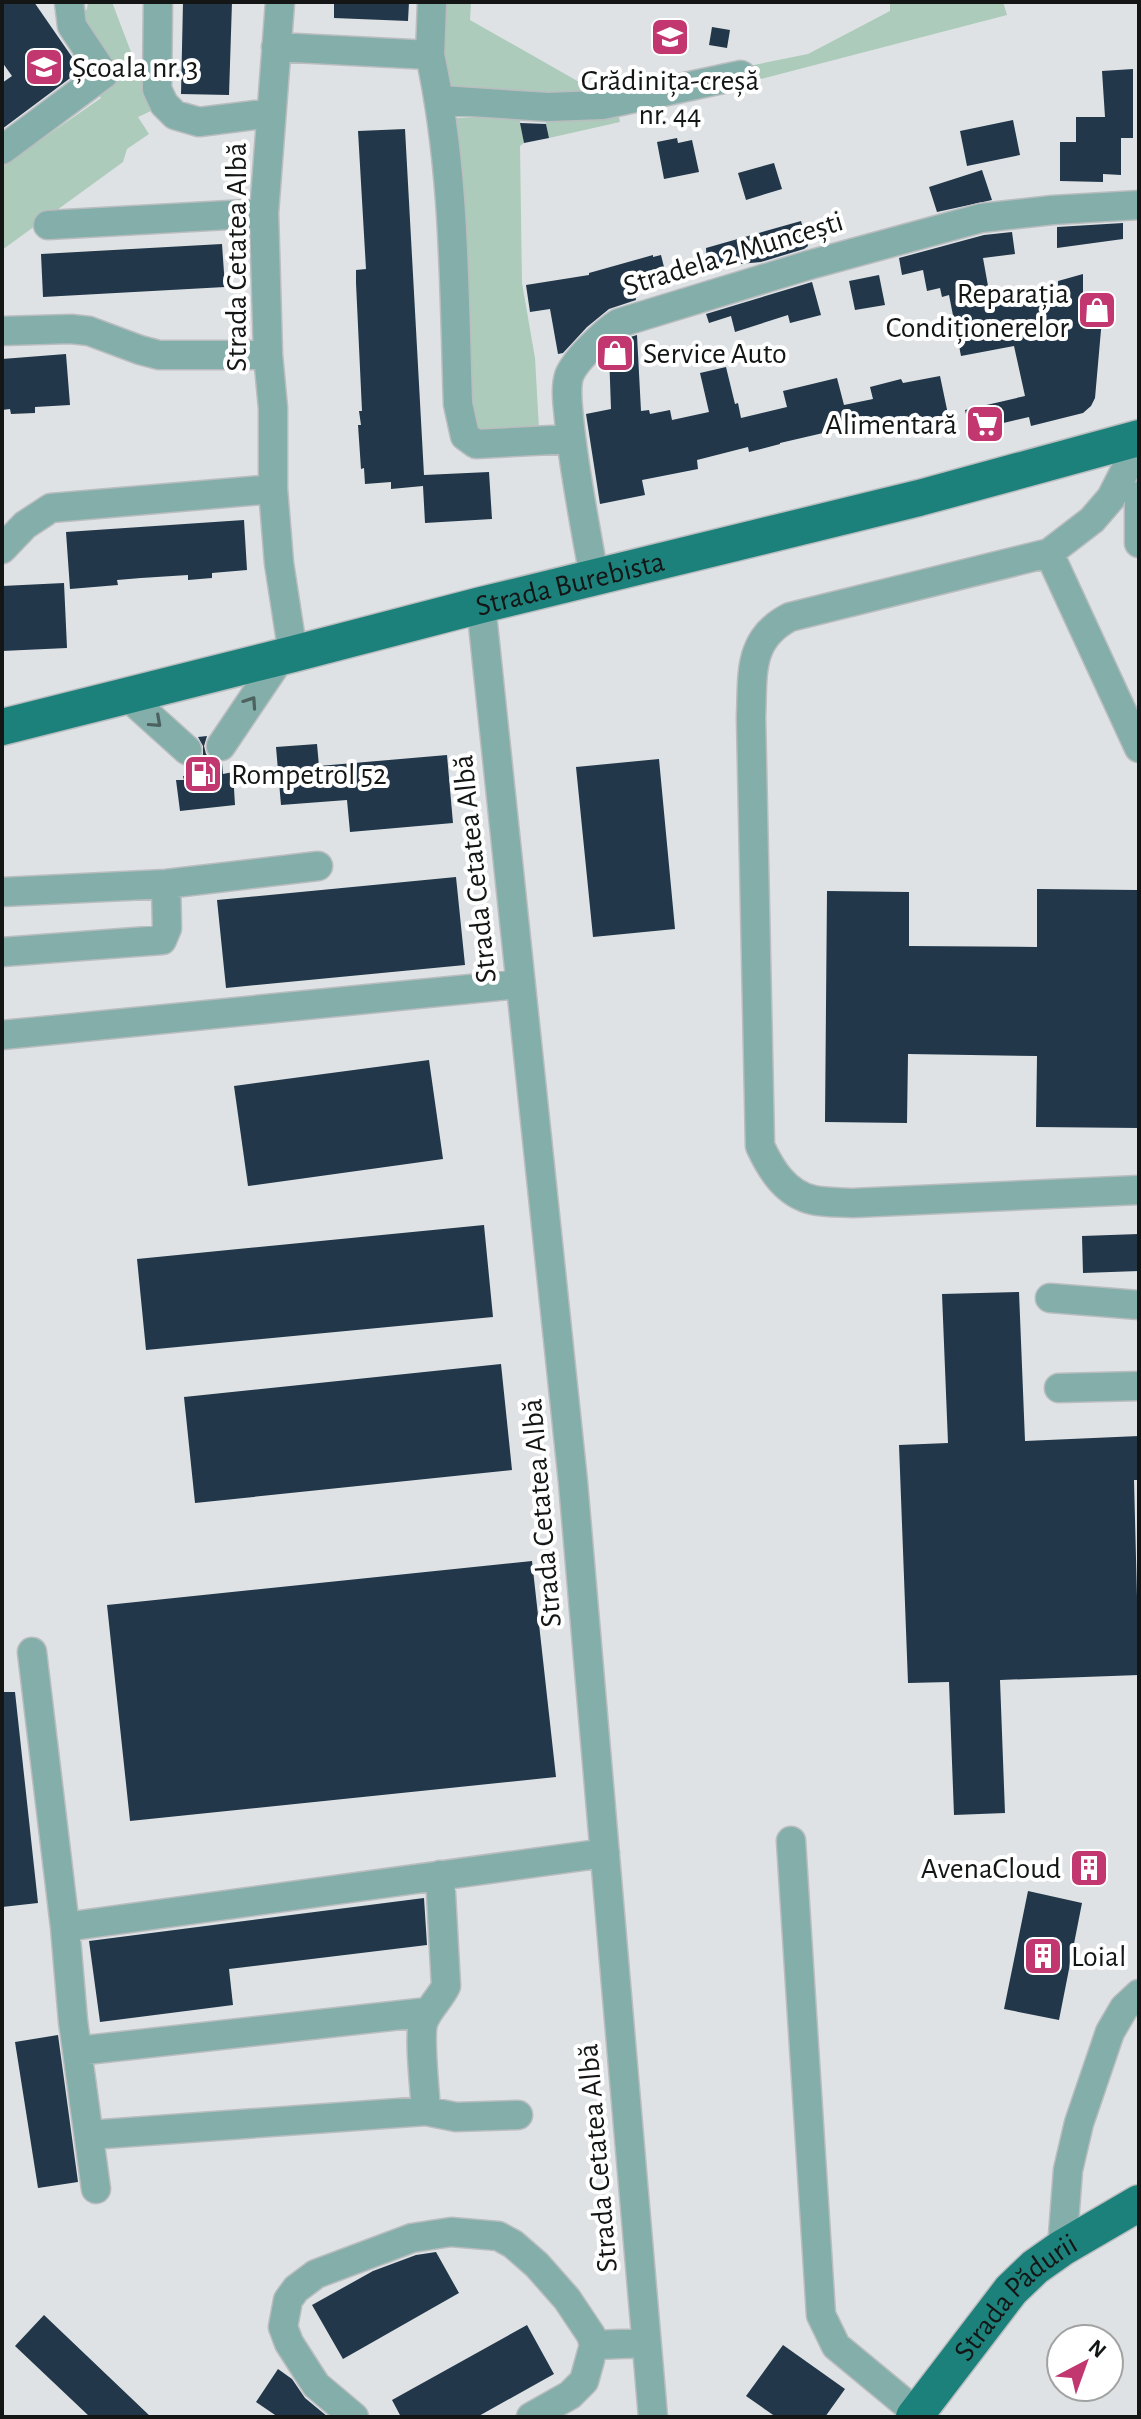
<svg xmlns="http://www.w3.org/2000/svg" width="1141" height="2419" viewBox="0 0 1141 2419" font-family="'Alegreya Sans',sans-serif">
  <rect width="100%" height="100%" fill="#dee2e4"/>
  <path fill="#accbba" d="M 88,2 L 112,2 L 153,110 L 138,117 L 149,134 L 127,149 L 123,162 L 2,250 L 2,167 L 101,98 L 96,89 L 78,19 L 87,9 Z
    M 445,2 L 471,2 L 470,20 L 595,91 L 618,94 L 617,98 L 452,90 L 443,48 Z
    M 890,2 L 1003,2 L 1007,15 L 753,81 L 749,66 L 808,54 L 890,11 Z
    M 617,108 L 620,122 L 549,138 L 545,119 Z
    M 519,115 L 524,143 L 520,146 L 522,283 L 535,358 L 539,429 L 483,433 L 476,426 L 465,384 L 455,118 Z"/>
  <path fill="#22374a" d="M 2,2 L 34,2 L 81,70 L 2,129 L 2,83 L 12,76 L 2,62 Z
    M 183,2 L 232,2 L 229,95 L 181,94 Z
    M 334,2 L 409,2 L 408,21 L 334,18 Z
    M 712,27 L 730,30 L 727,48 L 709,45 Z
    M 1133,69 L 1133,138 L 1121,138 L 1121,175 L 1103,174 L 1103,182 L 1060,181 L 1060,142 L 1076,142 L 1076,117 L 1105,117 L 1102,71 Z
    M 1013,120 L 1020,155 L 967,166 L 960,131 Z
    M 520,123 L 546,124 L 549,138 L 524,143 Z
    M 405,129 L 424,475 L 489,472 L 492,519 L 425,523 L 423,486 L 391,489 L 391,482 L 365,484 L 364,468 L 361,469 L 358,425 L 361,425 L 359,411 L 362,411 L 356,283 L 356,270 L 366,269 L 358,131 Z
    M 677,138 L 678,143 L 692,140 L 699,172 L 664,179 L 657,142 Z
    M 774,163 L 782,189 L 746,200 L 738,173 Z
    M 982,170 L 992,200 L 937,212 L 929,187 Z
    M 801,221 L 808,246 L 804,249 L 761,262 L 707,267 L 706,248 Z
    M 1123,223 L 1123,239 L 1057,248 L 1057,227 Z
    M 1012,232 L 1015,254 L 983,258 L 990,297 L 1022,289 L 1024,304 L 1058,291 L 1058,281 L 1083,274 L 1083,294 L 1104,296 L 1095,398 L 1091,406 L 1083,413 L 1031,426 L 1029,417 L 970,431 L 965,410 L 1025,396 L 1014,346 L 961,356 L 949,295 L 942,297 L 940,288 L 927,291 L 923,270 L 902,275 L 899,258 L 984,235 Z
    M 222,244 L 225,287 L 43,297 L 41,254 Z
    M 653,255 L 653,257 L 661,255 L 667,279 L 634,287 L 636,300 L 609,309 L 587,327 L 563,353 L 558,354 L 550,309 L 530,312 L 526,285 L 589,275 L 589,273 Z
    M 879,275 L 885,305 L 855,310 L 849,281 Z
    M 812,282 L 821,315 L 790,323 L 788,315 L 735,332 L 731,316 L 709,323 L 706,314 Z
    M 637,335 L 641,411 L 649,410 L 650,414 L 670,410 L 672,420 L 709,412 L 700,373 L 726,367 L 735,404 L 738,403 L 741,418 L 787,407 L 783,391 L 837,378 L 844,405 L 873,399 L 870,387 L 901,379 L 903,383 L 940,376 L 949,419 L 891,431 L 888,419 L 836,432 L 836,430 L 780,443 L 780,444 L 749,452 L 748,447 L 697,460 L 698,469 L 642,480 L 645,495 L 600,504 L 586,414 L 611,409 L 609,353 L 627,338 Z
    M 66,354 L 70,405 L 35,407 L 35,413 L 11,414 L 10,409 L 2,410 L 2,359 Z
    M 244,520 L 247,570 L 212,573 L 212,578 L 188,580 L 188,575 L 141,578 L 117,580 L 118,585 L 70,589 L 66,532 Z
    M 64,583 L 67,648 L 2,651 L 2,586 Z
    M 207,736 L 204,746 L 206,754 L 212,760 L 222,763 L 223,774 L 233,772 L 235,805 L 180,811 L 176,780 L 184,780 L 183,776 L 188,776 L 187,767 L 200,761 L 203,754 L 203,746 L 198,737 Z
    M 317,744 L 319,766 L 447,755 L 453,823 L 350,832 L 347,800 L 281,805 L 276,747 Z
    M 659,759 L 675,929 L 593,937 L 576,767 Z
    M 456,877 L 465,965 L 226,988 L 217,900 Z
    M 1037,889 L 1139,890 L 1139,1128 L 1036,1127 L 1037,1056 L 908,1054 L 907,1123 L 825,1122 L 827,891 L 909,892 L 909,946 L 1037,947 Z
    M 429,1060 L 443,1159 L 248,1186 L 234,1086 Z
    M 484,1225 L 493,1317 L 146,1350 L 137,1259 Z
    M 1139,1234 L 1139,1271 L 1083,1273 L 1082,1236 Z
    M 1019,1292 L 1025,1441 L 1139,1436 L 1139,1480 L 1134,1480 L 1139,1675 L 1000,1680 L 1005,1813 L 954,1815 L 949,1682 L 908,1683 L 899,1445 L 948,1443 L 942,1294 Z
    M 501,1364 L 512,1470 L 195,1503 L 184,1397 Z
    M 532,1561 L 556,1777 L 130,1821 L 107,1605 Z
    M 2,1692 L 15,1692 L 38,1903 L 2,1907 Z
    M 1028,1891 L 1082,1903 L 1059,2020 L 1004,2009 Z
    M 424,1898 L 427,1945 L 229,1969 L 233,2005 L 100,2022 L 89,1941 Z
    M 58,2035 L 78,2182 L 38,2188 L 15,2042 Z
    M 436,2252 L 459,2293 L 343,2359 L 312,2305 L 373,2271 L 416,2255 Z
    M 44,2315 L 151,2417 L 90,2417 L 15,2346 Z
    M 527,2325 L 554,2374 L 477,2417 L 401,2417 L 392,2400 Z
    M 783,2345 L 845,2389 L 825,2417 L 776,2417 L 746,2396 Z
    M 278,2369 L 292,2379 L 305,2398 L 328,2417 L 278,2417 L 256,2402 Z"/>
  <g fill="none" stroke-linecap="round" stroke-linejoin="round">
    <g stroke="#babdbf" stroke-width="31">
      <path id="minor" d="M 158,2 L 157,89 L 164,104 L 175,115 L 199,122 L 270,113
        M 280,2 L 264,213 L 268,355 L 273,408 L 273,489 L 279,563 L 293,654
        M 276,47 L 430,55 C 455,169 454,287 458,404 L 465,436 L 476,444 L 571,439
        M 430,55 L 432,2
        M 440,100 L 548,107 L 602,105 L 741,75
        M 2,150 L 104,74 L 72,26 L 69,2
        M 48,225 L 264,213
        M 2,331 L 71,329 L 89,331 L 140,350 L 159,355 L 268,355
        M 1139,443 L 1111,498 L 1092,520 L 1049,553 L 790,617 C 747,639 753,675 751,717 L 760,1146 C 771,1170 786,1194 813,1200 C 826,1203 841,1202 853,1203 L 1139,1190
        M 1139,496 L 1139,543
        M 2,549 L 25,525 L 51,508 L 273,489
        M 1049,553 L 1139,748
        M 594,577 C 585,524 574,472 569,419 C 568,406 565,389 569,376 C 574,361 606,331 619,323 L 809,265 L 981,218 L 1053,210 L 1139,205
        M 481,605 L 573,1482 L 653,2417
        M 126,695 L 187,750
        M 221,746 L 281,657
        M 2,892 L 166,884 L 318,866
        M 2,952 L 162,940 L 167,928 L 166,884
        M 2,1035 L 520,984
        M 1050,1298 L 1139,1305
        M 1059,1388 L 1139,1386
        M 32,1652 L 65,1927 L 73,2021 L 96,2189
        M 791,1841 L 821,2315 L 836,2346 L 917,2413
        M 65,1927 L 605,1853
        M 77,2051 L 428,2012
        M 426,2111 C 425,2092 419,2039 423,2023 C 427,2010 440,1999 446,1986 L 440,1875
        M 89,2135 L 426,2111 L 456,2117 L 518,2115
        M 1062,2248 L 1068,2170 L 1079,2123 L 1110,2032 L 1124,2008 L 1139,1994
        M 594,2345 L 646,2343
        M 354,2417 L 316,2385 L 289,2343 L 283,2327 L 288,2300 L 296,2289 L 316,2274 L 412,2238 L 451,2232 L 498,2236 L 513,2244 L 537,2265 L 567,2299 L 591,2335 L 594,2345 L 584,2381 L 570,2395 L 531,2417"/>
    </g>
    <g stroke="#babdbf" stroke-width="39">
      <g id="major">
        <path id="s1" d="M 2,727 L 293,654 L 481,605 L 919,498 L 1139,438"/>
        <path id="s2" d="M 914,2417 L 1011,2290 L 1035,2267 L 1062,2248 L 1139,2203"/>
      </g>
    </g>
    <use href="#minor" stroke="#83aeaa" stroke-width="28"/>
    <use href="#major" stroke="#1d817b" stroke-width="36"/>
  </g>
  <defs><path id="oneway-chevron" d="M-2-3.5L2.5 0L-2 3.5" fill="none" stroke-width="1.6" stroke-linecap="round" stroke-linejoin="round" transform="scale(2)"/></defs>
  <g stroke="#4c6260">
    <use href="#oneway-chevron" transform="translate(251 702) rotate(-56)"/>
    <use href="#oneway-chevron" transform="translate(156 722) rotate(42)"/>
  </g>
  <defs>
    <g id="school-square" transform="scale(2)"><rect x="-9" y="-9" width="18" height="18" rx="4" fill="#c2376f" stroke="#fff"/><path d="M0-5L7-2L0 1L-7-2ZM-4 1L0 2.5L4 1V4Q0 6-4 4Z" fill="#fff"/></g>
    <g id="shop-square" transform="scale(2)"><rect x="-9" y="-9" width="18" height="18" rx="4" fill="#c2376f" stroke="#fff"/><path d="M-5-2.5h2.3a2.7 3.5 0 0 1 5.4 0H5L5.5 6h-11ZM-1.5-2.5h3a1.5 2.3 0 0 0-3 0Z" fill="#fff"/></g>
    <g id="supermarket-square" transform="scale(2)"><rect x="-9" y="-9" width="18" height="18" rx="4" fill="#c2376f" stroke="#fff"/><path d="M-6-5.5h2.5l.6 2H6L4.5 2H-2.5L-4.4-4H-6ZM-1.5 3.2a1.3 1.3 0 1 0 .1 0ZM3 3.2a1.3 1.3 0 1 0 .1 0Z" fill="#fff"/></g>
    <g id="fuel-square" transform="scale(2)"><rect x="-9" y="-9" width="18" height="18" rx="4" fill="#c2376f" stroke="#fff"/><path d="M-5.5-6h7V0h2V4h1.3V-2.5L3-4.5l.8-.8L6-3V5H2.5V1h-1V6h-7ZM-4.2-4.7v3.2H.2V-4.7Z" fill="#fff"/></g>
    <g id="building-square" transform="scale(2)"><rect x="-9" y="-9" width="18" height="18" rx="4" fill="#c2376f" stroke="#fff"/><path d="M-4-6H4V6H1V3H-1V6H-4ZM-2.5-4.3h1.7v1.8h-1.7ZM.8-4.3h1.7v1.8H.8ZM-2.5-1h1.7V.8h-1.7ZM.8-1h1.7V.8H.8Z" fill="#fff"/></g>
  </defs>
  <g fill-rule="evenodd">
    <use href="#school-square" x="670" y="37"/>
    <use href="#school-square" x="44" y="67"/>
    <use href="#shop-square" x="1097" y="310"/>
    <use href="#shop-square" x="615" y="353"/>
    <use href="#supermarket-square" x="985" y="424"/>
    <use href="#fuel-square" x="203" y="774"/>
    <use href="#building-square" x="1089" y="1868"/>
    <use href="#building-square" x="1043" y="1956"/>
  </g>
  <g text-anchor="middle" stroke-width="8" stroke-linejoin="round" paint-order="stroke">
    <g font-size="30" fill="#141616" stroke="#fff" text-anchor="start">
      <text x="72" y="77">Școala nr. 3</text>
      <text x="670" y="90" text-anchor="middle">Grădinița-creșă<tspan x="670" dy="34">nr. 44</tspan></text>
      <text x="1069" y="303" text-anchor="end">Reparația<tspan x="1069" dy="34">Condiționerelor</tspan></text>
      <text x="643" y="363">Service Auto</text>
      <text x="957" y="434" text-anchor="end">Alimentară</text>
      <text x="231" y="784">Rompetrol 52</text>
      <text x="1061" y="1878" text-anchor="end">AvenaCloud</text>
      <text x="1071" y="1966">Loial</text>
    </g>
    <g font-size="30" fill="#141616" stroke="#fff">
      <text transform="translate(733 253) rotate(-17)" y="10">Stradela 2 Muncești</text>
      <text transform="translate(236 257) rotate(-90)" y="10">Strada Cetatea Albă</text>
      <text dy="10" stroke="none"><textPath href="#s1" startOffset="586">Strada Burebista</textPath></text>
      <text transform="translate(474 869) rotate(-96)" y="10">Strada Cetatea Albă</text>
      <text transform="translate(541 1513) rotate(-95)" y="10">Strada Cetatea Albă</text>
      <text transform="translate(597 2158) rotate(-95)" y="10">Strada Cetatea Albă</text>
      <text dy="10" stroke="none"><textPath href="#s2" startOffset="158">Strada Pădurii</textPath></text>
    </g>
  </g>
  <rect width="1141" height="2419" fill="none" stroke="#141616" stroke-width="8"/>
  <g transform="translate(1085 2363) rotate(41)"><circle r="38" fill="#ffffff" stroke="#a1a2a2" stroke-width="2"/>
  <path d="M0-6L14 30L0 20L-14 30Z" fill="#c2376f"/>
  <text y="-12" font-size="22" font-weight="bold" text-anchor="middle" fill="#141616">N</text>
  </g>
</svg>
